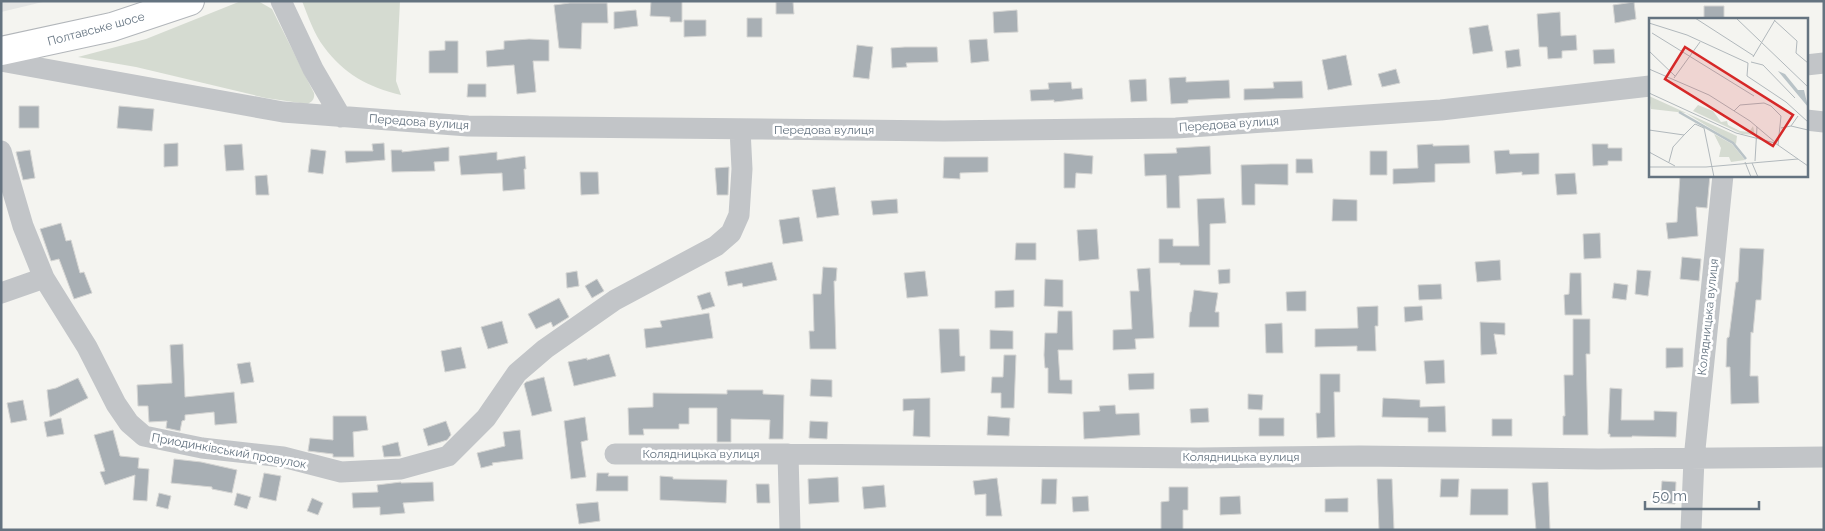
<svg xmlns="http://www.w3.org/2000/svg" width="1825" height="531" viewBox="0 0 1825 531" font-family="Raleway,sans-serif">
  <rect width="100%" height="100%" fill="#f4f4f0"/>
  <path fill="#e4e5e4" d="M 1,1 L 47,1 L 1,12 Z"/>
  <path fill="#d5dbd1" d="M 241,1 L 258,1 L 272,9 L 314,93 C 315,99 312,102 307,104 L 266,98 L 136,67 L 78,57 L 146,39 Z
    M 302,1 L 400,1 L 396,81 L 401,95 C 368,87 344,74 324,47 C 314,34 308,16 302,1 Z"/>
  <path fill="#a8afb4" stroke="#d5d5d3" d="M 651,1 L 682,1 L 682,22 L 670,22 L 670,17 L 650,16 Z
    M 776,2 L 793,2 L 794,14 L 776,14 Z
    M 1634,2 L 1636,19 L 1615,23 L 1613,5 Z
    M 570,3 L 607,3 L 608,23 L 582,23 L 581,49 L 559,48 L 554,5 Z
    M 1704,6 L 1724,6 L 1724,19 L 1704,19 Z
    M 636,10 L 638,26 L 614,29 L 614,12 Z
    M 1017,10 L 1018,32 L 994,33 L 993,12 Z
    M 1560,12 L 1561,36 L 1576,35 L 1577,50 L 1562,51 L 1562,58 L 1548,59 L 1547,47 L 1539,47 L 1537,14 Z
    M 747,18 L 762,18 L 762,37 L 747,37 Z
    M 684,20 L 706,20 L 706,36 L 684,37 Z
    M 1488,25 L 1493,51 L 1473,54 L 1469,28 Z
    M 529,39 L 549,40 L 549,61 L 533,61 L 536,92 L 517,94 L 514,65 L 487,67 L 486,51 L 504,49 L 504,41 Z
    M 987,39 L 989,61 L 971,63 L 969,40 Z
    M 445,41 L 458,41 L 458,73 L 429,73 L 429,51 L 445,50 Z
    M 857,45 L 873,47 L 869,79 L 853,77 Z
    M 905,47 L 937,47 L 938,62 L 906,63 L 907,67 L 892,68 L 891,48 Z
    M 1519,49 L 1521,66 L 1507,68 L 1505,51 Z
    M 1614,49 L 1615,63 L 1594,64 L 1593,50 Z
    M 1346,55 L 1352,85 L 1328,90 L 1322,60 Z
    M 1396,69 L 1400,83 L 1382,87 L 1378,74 Z
    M 1186,77 L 1186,82 L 1229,80 L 1230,98 L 1188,100 L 1188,103 L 1171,104 L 1169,78 Z
    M 1146,79 L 1147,101 L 1131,102 L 1129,80 Z
    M 1302,81 L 1303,98 L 1244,100 L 1244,89 L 1274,88 L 1273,82 Z
    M 1071,82 L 1072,89 L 1082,88 L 1083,99 L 1054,102 L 1054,100 L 1031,101 L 1030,90 L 1049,89 L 1048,83 Z
    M 468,84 L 486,84 L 486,97 L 467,97 Z
    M 19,106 L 39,106 L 39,128 L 19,128 Z
    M 119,106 L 154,109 L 152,131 L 117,128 Z
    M 178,143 L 178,166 L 164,167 L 164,144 Z
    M 384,143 L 385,160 L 346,163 L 345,151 L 373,151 L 372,144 Z
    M 242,144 L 244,170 L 226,171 L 224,145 Z
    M 1433,144 L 1433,146 L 1469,145 L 1470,163 L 1435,164 L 1435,182 L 1393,184 L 1393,169 L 1418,168 L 1417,145 Z
    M 1592,144 L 1608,144 L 1608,148 L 1622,148 L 1622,161 L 1608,161 L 1608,165 L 1593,166 Z
    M 1210,146 L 1211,174 L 1179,176 L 1180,208 L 1167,208 L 1166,175 L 1145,176 L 1144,154 L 1177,153 L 1176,148 Z
    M 449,147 L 449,161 L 434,162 L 435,171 L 392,172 L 391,150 L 402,150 L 402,152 Z
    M 311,149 L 326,151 L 323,174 L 308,172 Z
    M 30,150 L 35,178 L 23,180 L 16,152 Z
    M 1509,150 L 1510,154 L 1539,153 L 1539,174 L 1522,175 L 1522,172 L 1496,174 L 1494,151 Z
    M 1370,151 L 1387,151 L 1387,175 L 1370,175 Z
    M 497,152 L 497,160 L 525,156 L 526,169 L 524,169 L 525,189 L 503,191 L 502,173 L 461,175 L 459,156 Z
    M 1064,153 L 1093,156 L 1092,174 L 1076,173 L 1075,188 L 1064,188 Z
    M 944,157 L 988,157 L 988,172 L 960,173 L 960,179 L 943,178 Z
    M 1296,159 L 1312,159 L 1313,173 L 1296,173 Z
    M 1271,164 L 1288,164 L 1288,185 L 1255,184 L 1255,205 L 1242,205 L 1241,165 Z
    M 729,167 L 728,195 L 717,195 L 715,168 Z
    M 580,172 L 598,172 L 599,194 L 581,195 Z
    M 1575,173 L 1577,194 L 1557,195 L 1555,174 Z
    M 267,175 L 269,195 L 256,195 L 255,176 Z
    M 1680,175 L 1710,175 L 1707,208 L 1696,207 L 1698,236 L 1668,239 L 1666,223 L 1677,222 Z
    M 835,187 L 839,215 L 817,218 L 812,190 Z
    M 1224,198 L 1226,223 L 1210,224 L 1210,265 L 1180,265 L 1180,263 L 1159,263 L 1159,239 L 1173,239 L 1173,246 L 1199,246 L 1197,199 Z
    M 897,199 L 898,213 L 873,215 L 871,201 Z
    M 1333,199 L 1357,200 L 1357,221 L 1332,221 Z
    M 799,217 L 803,241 L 783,244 L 779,220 Z
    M 61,223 L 66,241 L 71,240 L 80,273 L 84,272 L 92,293 L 74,299 L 59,259 L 51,261 L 40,229 Z
    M 1097,229 L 1099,259 L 1079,261 L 1077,230 Z
    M 1600,233 L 1601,258 L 1584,259 L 1583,234 Z
    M 1016,243 L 1036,243 L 1036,260 L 1015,260 Z
    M 1740,248 L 1764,249 L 1761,300 L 1756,300 L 1753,333 L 1751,332 L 1750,376 L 1758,376 L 1759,403 L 1731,404 L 1730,367 L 1726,367 L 1727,338 L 1729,337 L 1736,282 L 1738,282 Z
    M 1682,257 L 1701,259 L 1699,281 L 1680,279 Z
    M 1500,260 L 1501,280 L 1477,282 L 1475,262 Z
    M 772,262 L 777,280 L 743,287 L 742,283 L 728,286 L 725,272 Z
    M 823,267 L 837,268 L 836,281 L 834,281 L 836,349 L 810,349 L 809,331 L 814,331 L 813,294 L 821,294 Z
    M 1150,268 L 1154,338 L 1135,339 L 1136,349 L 1113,350 L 1113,330 L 1132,329 L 1130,291 L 1139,291 L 1137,269 Z
    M 1230,269 L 1230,283 L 1219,284 L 1218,270 Z
    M 1637,270 L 1651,271 L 1648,296 L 1635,294 Z
    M 577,271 L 579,286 L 567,288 L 566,273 Z
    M 925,271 L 928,296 L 907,298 L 904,273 Z
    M 1570,273 L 1581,273 L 1582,315 L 1565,315 L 1564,295 L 1569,294 Z
    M 597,279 L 604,291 L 592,298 L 585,286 Z
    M 1045,279 L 1063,280 L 1063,307 L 1044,306 Z
    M 1614,283 L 1628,285 L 1626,300 L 1612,298 Z
    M 1441,284 L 1442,299 L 1419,300 L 1418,285 Z
    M 1014,290 L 1014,307 L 995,308 L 995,291 Z
    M 1194,290 L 1218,293 L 1215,312 L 1219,312 L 1219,327 L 1189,327 L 1190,312 L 1191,312 Z
    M 1306,291 L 1306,311 L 1287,311 L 1286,292 Z
    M 710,292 L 715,306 L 702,310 L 697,296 Z
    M 559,298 L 569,317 L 553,327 L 551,322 L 536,329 L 528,314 Z
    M 1378,306 L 1378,326 L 1375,326 L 1376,351 L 1357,351 L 1357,346 L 1315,347 L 1315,329 L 1358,328 L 1357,307 Z
    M 1422,306 L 1423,320 L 1405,322 L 1404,307 Z
    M 1058,311 L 1072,311 L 1073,350 L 1058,350 L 1060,380 L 1072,380 L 1072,394 L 1048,393 L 1048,368 L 1045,368 L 1044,355 L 1045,333 L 1057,333 Z
    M 709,313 L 713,338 L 646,348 L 644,329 L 662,327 L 660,321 Z
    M 1573,319 L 1590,319 L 1590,354 L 1586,354 L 1588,435 L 1563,435 L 1563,416 L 1565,416 L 1564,375 L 1573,375 Z
    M 502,321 L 508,343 L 488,349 L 481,327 Z
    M 1480,322 L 1505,323 L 1505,335 L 1494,334 L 1497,354 L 1481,355 Z
    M 1282,323 L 1283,353 L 1266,353 L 1265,324 Z
    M 939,329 L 959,329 L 960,356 L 965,356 L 965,371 L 941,373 Z
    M 990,330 L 1013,331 L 1013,349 L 990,349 Z
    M 183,344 L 185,397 L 234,392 L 237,423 L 215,425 L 214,412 L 185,415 L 185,420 L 182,421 L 180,431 L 166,428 L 167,421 L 149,422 L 148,406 L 138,406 L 137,385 L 172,383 L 170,345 Z
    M 461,347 L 466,368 L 445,372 L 441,351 Z
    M 1666,348 L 1683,348 L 1683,367 L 1666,368 Z
    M 609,354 L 616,376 L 574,386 L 568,362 L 587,358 L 587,360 Z
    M 1004,355 L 1016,355 L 1014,408 L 1001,408 L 1001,393 L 991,393 L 992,377 L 1003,377 Z
    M 1444,360 L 1445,383 L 1426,384 L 1424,361 Z
    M 250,362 L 254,382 L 241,384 L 237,364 Z
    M 1154,373 L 1154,389 L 1129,390 L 1128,374 Z
    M 1320,374 L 1340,374 L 1340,392 L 1334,392 L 1335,437 L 1317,438 L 1316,413 L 1320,413 Z
    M 544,377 L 552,411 L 532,416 L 524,384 L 526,382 Z
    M 78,378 L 88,398 L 50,417 L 47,390 L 56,388 Z
    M 811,379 L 832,380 L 832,397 L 810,396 Z
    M 1610,388 L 1622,389 L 1621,420 L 1654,420 L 1654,411 L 1677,412 L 1676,437 L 1632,436 L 1632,437 L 1610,437 L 1610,434 L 1608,434 Z
    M 727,390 L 763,390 L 763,394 L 784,395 L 783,439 L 769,439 L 770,420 L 731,419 L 731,442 L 717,442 L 717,408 L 689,408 L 689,424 L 679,424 L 679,429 L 643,429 L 644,435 L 629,435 L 628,408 L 653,407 L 653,393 L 727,394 Z
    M 1248,394 L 1263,395 L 1262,410 L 1248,409 Z
    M 930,398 L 930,437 L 913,436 L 914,410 L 903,411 L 903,399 Z
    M 1383,398 L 1420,400 L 1420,407 L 1445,406 L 1446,432 L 1428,432 L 1428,418 L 1382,417 Z
    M 23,400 L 27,420 L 11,423 L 7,403 Z
    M 1115,405 L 1116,414 L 1139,413 L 1140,435 L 1084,439 L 1083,412 L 1100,411 L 1099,406 Z
    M 1208,408 L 1209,422 L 1191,423 L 1190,409 Z
    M 333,416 L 366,416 L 368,430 L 353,432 L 354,457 L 333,457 L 333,454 L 308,451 L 310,438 L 333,440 Z
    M 988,416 L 1010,418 L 1009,436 L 987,435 Z
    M 585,417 L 588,440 L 581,442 L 586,477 L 571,479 L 564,421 Z
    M 61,418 L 64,434 L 47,437 L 44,422 Z
    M 1259,418 L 1284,418 L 1284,436 L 1259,436 Z
    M 1492,419 L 1512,419 L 1512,436 L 1492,436 Z
    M 446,421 L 451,435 L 447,440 L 428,446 L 423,429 Z
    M 810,421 L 828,422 L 827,439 L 809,438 Z
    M 113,430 L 120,456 L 139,458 L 138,468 L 149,469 L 147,501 L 133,500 L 135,475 L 105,485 L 100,472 L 105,471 L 94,435 Z
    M 520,430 L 523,459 L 492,463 L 493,465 L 481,468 L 477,453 L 505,446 L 503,432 Z
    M 398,442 L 401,456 L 384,457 L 382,446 Z
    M 174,459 L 201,462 L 237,470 L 232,493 L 212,489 L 212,487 L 171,483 Z
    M 264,473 L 281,476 L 276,501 L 259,497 Z
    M 597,473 L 609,473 L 608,476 L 628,476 L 628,491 L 596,491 Z
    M 660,476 L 673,477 L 673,479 L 727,480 L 726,503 L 660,500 Z
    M 838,477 L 839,502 L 809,504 L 808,479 Z
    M 997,478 L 1002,516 L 986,516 L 986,494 L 975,495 L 973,481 Z
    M 1042,479 L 1057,479 L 1056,504 L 1041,504 Z
    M 1377,479 L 1392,479 L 1394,530 L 1379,530 Z
    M 1441,479 L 1459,479 L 1458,497 L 1440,497 Z
    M 1662,481 L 1676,482 L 1675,504 L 1660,503 Z
    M 401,482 L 401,483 L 433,482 L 434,501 L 403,503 L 405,513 L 380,515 L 380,507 L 353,508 L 352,493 L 378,492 L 377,485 Z
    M 1548,482 L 1550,530 L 1536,530 L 1532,483 Z
    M 756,484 L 769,484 L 770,503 L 757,503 Z
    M 884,485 L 886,507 L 864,509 L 862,487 Z
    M 1169,487 L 1188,487 L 1188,510 L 1183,510 L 1183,530 L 1161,530 L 1161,502 L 1169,501 Z
    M 1471,489 L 1508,489 L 1508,515 L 1470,515 Z
    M 159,493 L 171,496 L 168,509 L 156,506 Z
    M 237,493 L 251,497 L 247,509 L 234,505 Z
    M 1088,496 L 1089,511 L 1073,512 L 1072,497 Z
    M 1240,496 L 1241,514 L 1220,515 L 1220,497 Z
    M 312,498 L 323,503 L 318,515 L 307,511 Z
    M 1348,498 L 1348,512 L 1325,512 L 1325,499 Z
    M 598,502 L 600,521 L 579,524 L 576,504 Z"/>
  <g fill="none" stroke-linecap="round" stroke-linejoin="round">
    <g stroke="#b2b6ba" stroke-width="30">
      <path id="major" d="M 1,51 L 112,27 L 190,1"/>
    </g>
    <path stroke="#c2c5c8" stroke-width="21" d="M 281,1 L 313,69 L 341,117
      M 1,61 L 283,112 L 468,126 L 944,131 L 1176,128 L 1441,110 L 1650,86
      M 1806,65 L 1824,63
      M 1806,120 L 1824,122
      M 1,151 L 23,226 L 44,278 L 87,347 L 116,404 L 129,423 L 144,436 L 202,448 L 283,457 L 341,472 L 401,469 L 448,456 L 486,418 L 517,373 L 545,349 L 615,300 L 716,246 L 731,233 L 739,215 L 742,169 L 740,129
      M 1,293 L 44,278
      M 615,454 L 788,454 L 1198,458 L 1360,456 L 1598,459 L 1824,457
      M 788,454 L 790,530
      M 1691,530 L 1694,459 L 1723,175"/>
    <use href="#major" stroke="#fff" stroke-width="28"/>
  </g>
  <g text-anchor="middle" stroke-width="5" stroke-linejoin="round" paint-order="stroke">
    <g font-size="12" fill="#647380" stroke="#fff">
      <text transform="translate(96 29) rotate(-15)" y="4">Полтавське шосе</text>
      <text transform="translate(419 122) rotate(4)" y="4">Передова вулиця</text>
      <text transform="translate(1229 124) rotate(-4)" y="4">Передова вулиця</text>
      <text x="824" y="134">Передова вулиця</text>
      <text transform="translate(1708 317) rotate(-84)" y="4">Колядницька вулиця</text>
      <text transform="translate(229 451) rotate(10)" y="4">Приодинківський провулок</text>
      <text x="701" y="458">Колядницька вулиця</text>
      <text x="1241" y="461">Колядницька вулиця</text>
    </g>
  </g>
  <g transform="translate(1649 18)">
    <rect width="159" height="159" fill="#f4f4f0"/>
    <path d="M 0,78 L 88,118 L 87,126 L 37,95 L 2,91 ZM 49,87 L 64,93 L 72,104 L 78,103 L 79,107 L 91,113 L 100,114 L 104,108 L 106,117 L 93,116 L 44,93 ZM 65,116 L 83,126 L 96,142 L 82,144 L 80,139 L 70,139 L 72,130 Z" fill="#d5dbd1"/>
    <path d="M 129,53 L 136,56 L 149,72 L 155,72 L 159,89 Z" fill="#b9c3c7"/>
    <path fill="none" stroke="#b9c3c7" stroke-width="2.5" d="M 30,94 L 84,125 L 97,141"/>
    <path fill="none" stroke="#b1b8bc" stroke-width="1" d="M 46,0 L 105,38M 87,0 L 159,69M 125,2 L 148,23 L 147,35 L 159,45M 0,5 L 38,17 L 99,45M 3,15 L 105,78M 0,33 L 26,58M 104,39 L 126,2M 102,44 L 114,47 L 146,80M 99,45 L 98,58 L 137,84 L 159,104M 0,51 L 60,77 L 101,103 L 127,125M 25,60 L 51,24M 0,75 L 87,115 L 126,125 L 159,148M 85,93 L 91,87 L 115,85 L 122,88 L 132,98 L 129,127M 142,108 L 159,112M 132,110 L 142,108 L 149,98M 0,112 L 35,117 L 46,106 L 55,110 L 65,159M 0,134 L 26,148M 106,143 L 108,109M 20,144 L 24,129 L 35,117M 96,144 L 102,159M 103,145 L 109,159M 0,149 L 57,149 L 149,141"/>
    <path fill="#d62828" fill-opacity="0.15" stroke="#d62828" stroke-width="2.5" d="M 36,29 L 144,97 L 124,128 L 16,61 Z"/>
    <rect width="159" height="159" fill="none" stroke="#647380" stroke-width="2.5"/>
  </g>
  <rect width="1825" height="531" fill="none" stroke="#647380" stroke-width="5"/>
  <path d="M1645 501v8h114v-8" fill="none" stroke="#647380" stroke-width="2.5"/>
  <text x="1652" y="501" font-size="15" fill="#647380" stroke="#ffffff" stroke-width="4" paint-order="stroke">50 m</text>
</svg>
